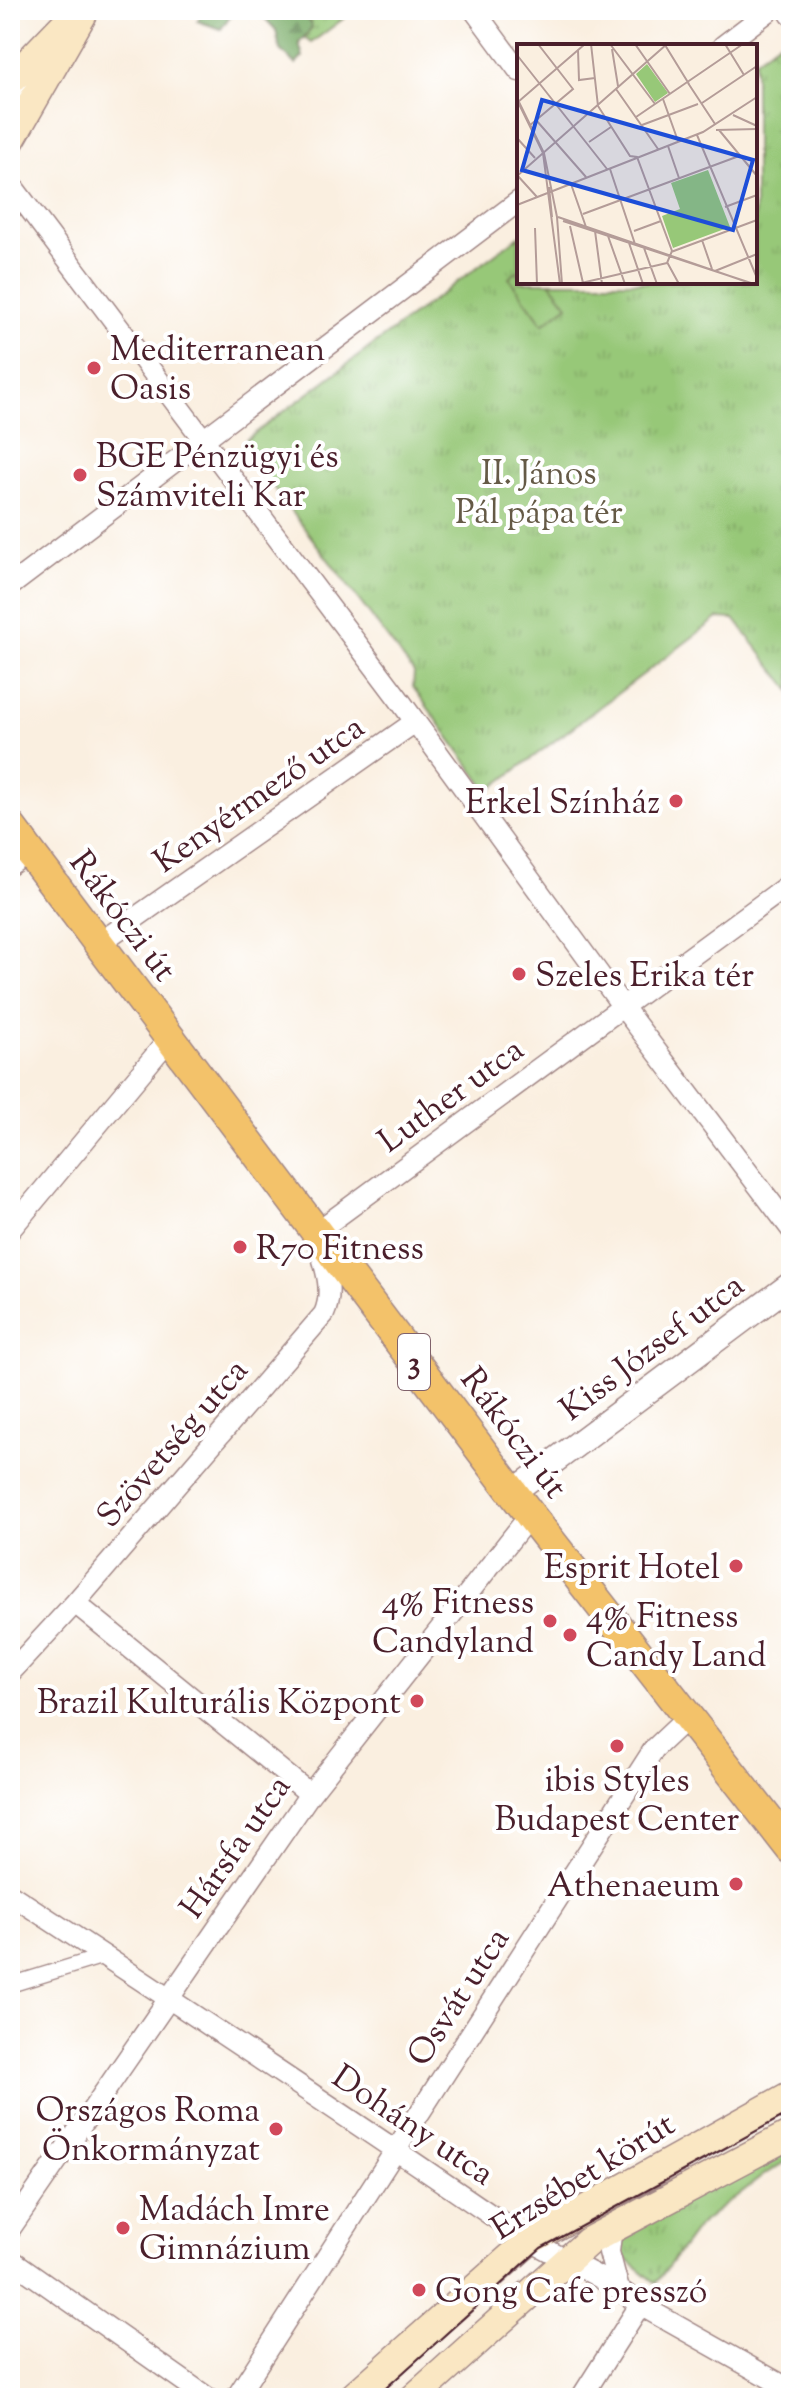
<svg xmlns="http://www.w3.org/2000/svg" width="801" height="2408" viewBox="0 0 801 2408" font-family="'Sorts Mill Goudy',serif">
  <defs>
    <pattern id="grass-dots" width="8" height="8" patternUnits="userSpaceOnUse" patternTransform="scale(2)"><rect width="8" height="8" fill="#97c878"/><path d="M2 2h.1M6 6h.1" fill="none" stroke="#84ab68" stroke-width="1.8" stroke-linecap="round"/></pattern>
    <pattern id="forest-firs" width="22" height="20" patternUnits="userSpaceOnUse" patternTransform="scale(2)"><rect width="22" height="20" fill="#79ac68"/><path d="M5 1l3.5 6h-7zM16 11l3.5 6h-7z" fill="#658b56"/></pattern>
    <pattern id="park-tufts" width="24" height="20" patternUnits="userSpaceOnUse" patternTransform="scale(2)"><rect width="24" height="20" fill="#97c878"/><path d="M3 7l-1-3M5 7V3M7 7l1-3M15 17l-1-3M17 17v-4M19 17l1-3" fill="none" stroke="#84ab68"/></pattern>
  </defs>
  <rect width="100%" height="100%" fill="#fff"/>
  <filter id="ink" filterUnits="userSpaceOnUse"><feTurbulence type="fractalNoise" baseFrequency=".0125" numOctaves="2"/><feDisplacementMap in="SourceGraphic" scale="16" xChannelSelector="R" yChannelSelector="G"/><feConvolveMatrix kernelMatrix="1 2 1 2 8 2 1 2 1" color-interpolation-filters="sRGB"/></filter>
  <filter id="wash" filterUnits="userSpaceOnUse"><feTurbulence type="fractalNoise" baseFrequency=".006" numOctaves="4" result="noise"/><feDisplacementMap in="SourceGraphic" scale="32" xChannelSelector="R" yChannelSelector="G"/><feGaussianBlur stdDeviation="1.8" result="paint"/><feColorMatrix in="noise" values="0 0 0 0 0 0 0 0 0 0 0 0 0 0 0 0 0 1.4 0 .05"/><feComposite in="paint" operator="in"/></filter>
  <g filter="url(#wash)">
    <rect width="100%" height="100%" fill="#faefe0"/>
    <path fill="url(#grass-dots)" stroke="#707452" stroke-width="2" d="M 268,10 L 355,10 L 311,43 Z"/>
    <path fill="url(#forest-firs)" stroke="#62664a" stroke-width="2" d="M 205,10 L 234,10 L 221,29 L 197,21 Z
      M 250,10 L 294,10 L 311,23 L 312,28 L 299,43 L 303,57 L 296,64 L 280,50 L 276,30 L 258,11 Z"/>
    <path fill="url(#park-tufts)" stroke="#707452" stroke-width="2" d="M 779,42 L 791,59 L 791,691 L 734,619 L 718,618 L 488,791 L 413,687 L 414,673 L 243,447 L 246,440 L 519,236 L 519,282 L 755,282 L 755,60 Z
      M 791,2143 L 791,2158 L 764,2175 L 699,2225 L 656,2283 L 614,2248 L 617,2233 Z"/>
    <path fill="#97c878" stroke="#707452" stroke-width="2" d="M 519,270 L 519,282 L 550,282 L 568,305 L 543,324 L 509,278 Z"/>
  </g>
  <g filter="url(#ink)">
    <g fill="none" stroke-linecap="round" stroke-linejoin="round">
      <g stroke="#a28786" stroke-width="17">
        <path id="pedestrian" d="M 10,1985 L 104,1956"/>
      </g>
      <g stroke="#a28786" stroke-width="23">
        <path id="minor" d="M 474,10 L 519,71
          M 788,10 L 791,15
          M 723,46 L 770,10
          M 10,183 L 398,698 L 623,1007 L 791,1229
          M 10,586 L 519,201
          M 10,865 L 29,852
          M 98,944 L 415,722
          M 10,1230 L 169,1039
          M 75,1603 L 310,1794
          M 10,1673 L 75,1603 L 324,1314 C 336,1288 322,1259 315,1233 L 791,883
          M 10,1894 C 178,2004 345,2115 510,2228 C 552,2257 601,2272 640,2305 L 791,2390
          M 612,2226 L 609,2252 L 618,2286
          M 10,2229 L 310,1794 L 530,1515
          M 10,2259 L 208,2398
          M 236,2398 L 654,1749 L 688,1717
          M 581,2398 L 640,2305"/>
      </g>
      <g stroke="#a28786" stroke-width="27">
        <path id="tertiary" d="M 10,102 L 38,66
          M 513,1492 L 791,1284"/>
      </g>
      <g stroke="#a28786" stroke-width="31">
        <path id="secondary" d="M 10,81 L 64,25
          M 10,141 L 85,10
          M 352,2398 L 529,2241 L 791,2095
          M 414,2398 L 589,2241 L 791,2134"/>
      </g>
      <g stroke="#a28786" stroke-width="33">
        <path id="primary" d="M 10,826 L 530,1515 L 791,1849"/>
      </g>
      <use href="#pedestrian" stroke="#fff" stroke-width="14"/>
      <use href="#minor" stroke="#fff" stroke-width="20"/>
      <use href="#tertiary" stroke="#fff" stroke-width="24"/>
      <use href="#secondary" stroke="#fae7c3" stroke-width="28"/>
      <use href="#primary" stroke="#f3c26a" stroke-width="30"/>
      <path stroke="#4a1f2b" stroke-width="2" d="M 375,2398 L 541,2248 L 791,2112"/>
    </g>
  </g>
  <g fill="#d1495b" stroke="#fff" stroke-width="3">
    <circle cx="94" cy="368" r="8"/>
    <circle cx="80" cy="475" r="8"/>
    <circle cx="676" cy="801" r="8"/>
    <circle cx="519" cy="974" r="8"/>
    <circle cx="240" cy="1247" r="8"/>
    <circle cx="736" cy="1566" r="8"/>
    <circle cx="550" cy="1621" r="8"/>
    <circle cx="570" cy="1635" r="8"/>
    <circle cx="417" cy="1701" r="8"/>
    <circle cx="617" cy="1746" r="8"/>
    <circle cx="736" cy="1884" r="8"/>
    <circle cx="276" cy="2129" r="8"/>
    <circle cx="123" cy="2228" r="8"/>
    <circle cx="419" cy="2290" r="8"/>
  </g>
  <g text-anchor="middle" stroke-width="8" stroke-linejoin="round" paint-order="stroke">
    <rect fill="#fff" stroke="#80626b" stroke-width="2" x="398" y="1334" width="32" height="56" rx="6"/>
    <g font-size="32" font-weight="bold" fill="#4a1f2b">
      <text x="414" y="1373">3</text>
    </g>
    <g font-size="34" fill="#4a1f2b" stroke="#fff" text-anchor="start">
      <text x="110" y="360">Mediterranean<tspan x="110" dy="39">Oasis</tspan></text>
      <text x="96" y="467">BGE Pénzügyi és<tspan x="96" dy="39">Számviteli Kar</tspan></text>
      <text x="660" y="813" text-anchor="end">Erkel Színház</text>
      <text x="535" y="986">Szeles Erika tér</text>
      <text x="256" y="1259">R70 Fitness</text>
      <text x="720" y="1578" text-anchor="end">Esprit Hotel</text>
      <text x="534" y="1613" text-anchor="end">4% Fitness<tspan x="534" dy="39">Candyland</tspan></text>
      <text x="586" y="1627">4% Fitness<tspan x="586" dy="39">Candy Land</tspan></text>
      <text x="401" y="1713" text-anchor="end">Brazil Kulturális Központ</text>
      <text x="617" y="1791" text-anchor="middle">ibis Styles<tspan x="617" dy="39">Budapest Center</tspan></text>
      <text x="720" y="1896" text-anchor="end">Athenaeum</text>
      <text x="260" y="2121" text-anchor="end">Országos Roma<tspan x="260" dy="39">Önkormányzat</tspan></text>
      <text x="139" y="2220">Madách Imre<tspan x="139" dy="39">Gimnázium</tspan></text>
      <text x="435" y="2302">Gong Cafe presszó</text>
    </g>
    <g font-size="34" fill="#655a46" stroke="#fff">
      <text x="539" y="484">II. János<tspan x="539" dy="39">Pál pápa tér</tspan></text>
    </g>
    <g font-size="34" fill="#4a1f2b" stroke="#fff">
      <text transform="translate(258 793) rotate(-35)" y="12">Kenyérmező utca</text>
      <text transform="translate(124 915) rotate(53)" y="12">Rákóczi út</text>
      <text transform="translate(450 1094) rotate(-36)" y="12">Luther utca</text>
      <text transform="translate(651 1346) rotate(-37)" y="12">Kiss József utca</text>
      <text transform="translate(515 1432) rotate(53)" y="12">Rákóczi út</text>
      <text transform="translate(171 1442) rotate(-49)" y="12">Szövetség utca</text>
      <text transform="translate(234 1846) rotate(-55)" y="12">Hársfa utca</text>
      <text transform="translate(457 1996) rotate(-57)" y="12">Osvát utca</text>
      <text transform="translate(414 2124) rotate(34)" y="12">Dohány utca</text>
      <text transform="translate(582 2175) rotate(-32)" y="12">Erzsébet körút</text>
    </g>
  </g>
  <g transform="translate(517 44)">
    <rect width="240" height="240" fill="#faefe0"/>
    <path d="M 130,20 L 151,49 L 138,58 L 119,30 ZM 191,126 L 213,183 L 156,204 L 145,172 L 163,165 L 154,139 Z" fill="#97c878"/>
    <path fill="none" stroke="#b49c98" stroke-width="2" d="M 74,0 L 81,62 L 113,112 L 120,113 L 155,207 L 150,219M 93,0 L 138,60M 118,0 L 153,50M 208,0 L 227,31M 148,1 L 172,40M 95,5 L 101,42M 61,6 L 62,36 L 78,34M 0,11 L 90,125M 171,39 L 198,80M 99,45 L 141,105M 0,54 L 27,109 L 40,173 L 45,240M 146,55 L 161,97M 0,56 L 26,109 L 43,240M 1,58 L 68,0M 185,59 L 240,22M 216,71 L 240,82M 119,73 L 226,0M 19,76 L 69,133M 125,81 L 181,60M 12,82 L 56,45 L 21,0M 199,86 L 240,85M 202,86 L 240,132M 180,91 L 240,234M 0,94 L 18,114M 72,98 L 94,83M 151,102 L 162,134M 93,125 L 118,200M 0,131 L 20,153M 0,132 L 150,0M 54,140 L 69,183M 32,143 L 35,173M 0,161 L 186,88 L 240,53M 208,163 L 240,151M 66,170 L 222,112M 41,173 L 236,240M 46,177 L 237,240M 53,182 L 66,239M 18,184 L 20,240M 78,187 L 85,240M 117,187 L 144,177M 91,192 L 108,240M 185,196 L 195,225M 112,199 L 126,240M 127,204 L 140,240M 154,208 L 240,176M 150,218 L 162,240M 198,227 L 240,210M 60,240 L 150,219"/>
    <path fill="#1d4ed8" fill-opacity="0.15" stroke="#1d4ed8" stroke-width="4" d="M 25,56 L 236,116 L 216,186 L 5,126 Z"/>
    <rect width="240" height="240" fill="none" stroke="#4a1f2b" stroke-width="4"/>
  </g>
  <rect width="801" height="2408" fill="none" stroke="#fff" stroke-width="40"/>
</svg>
